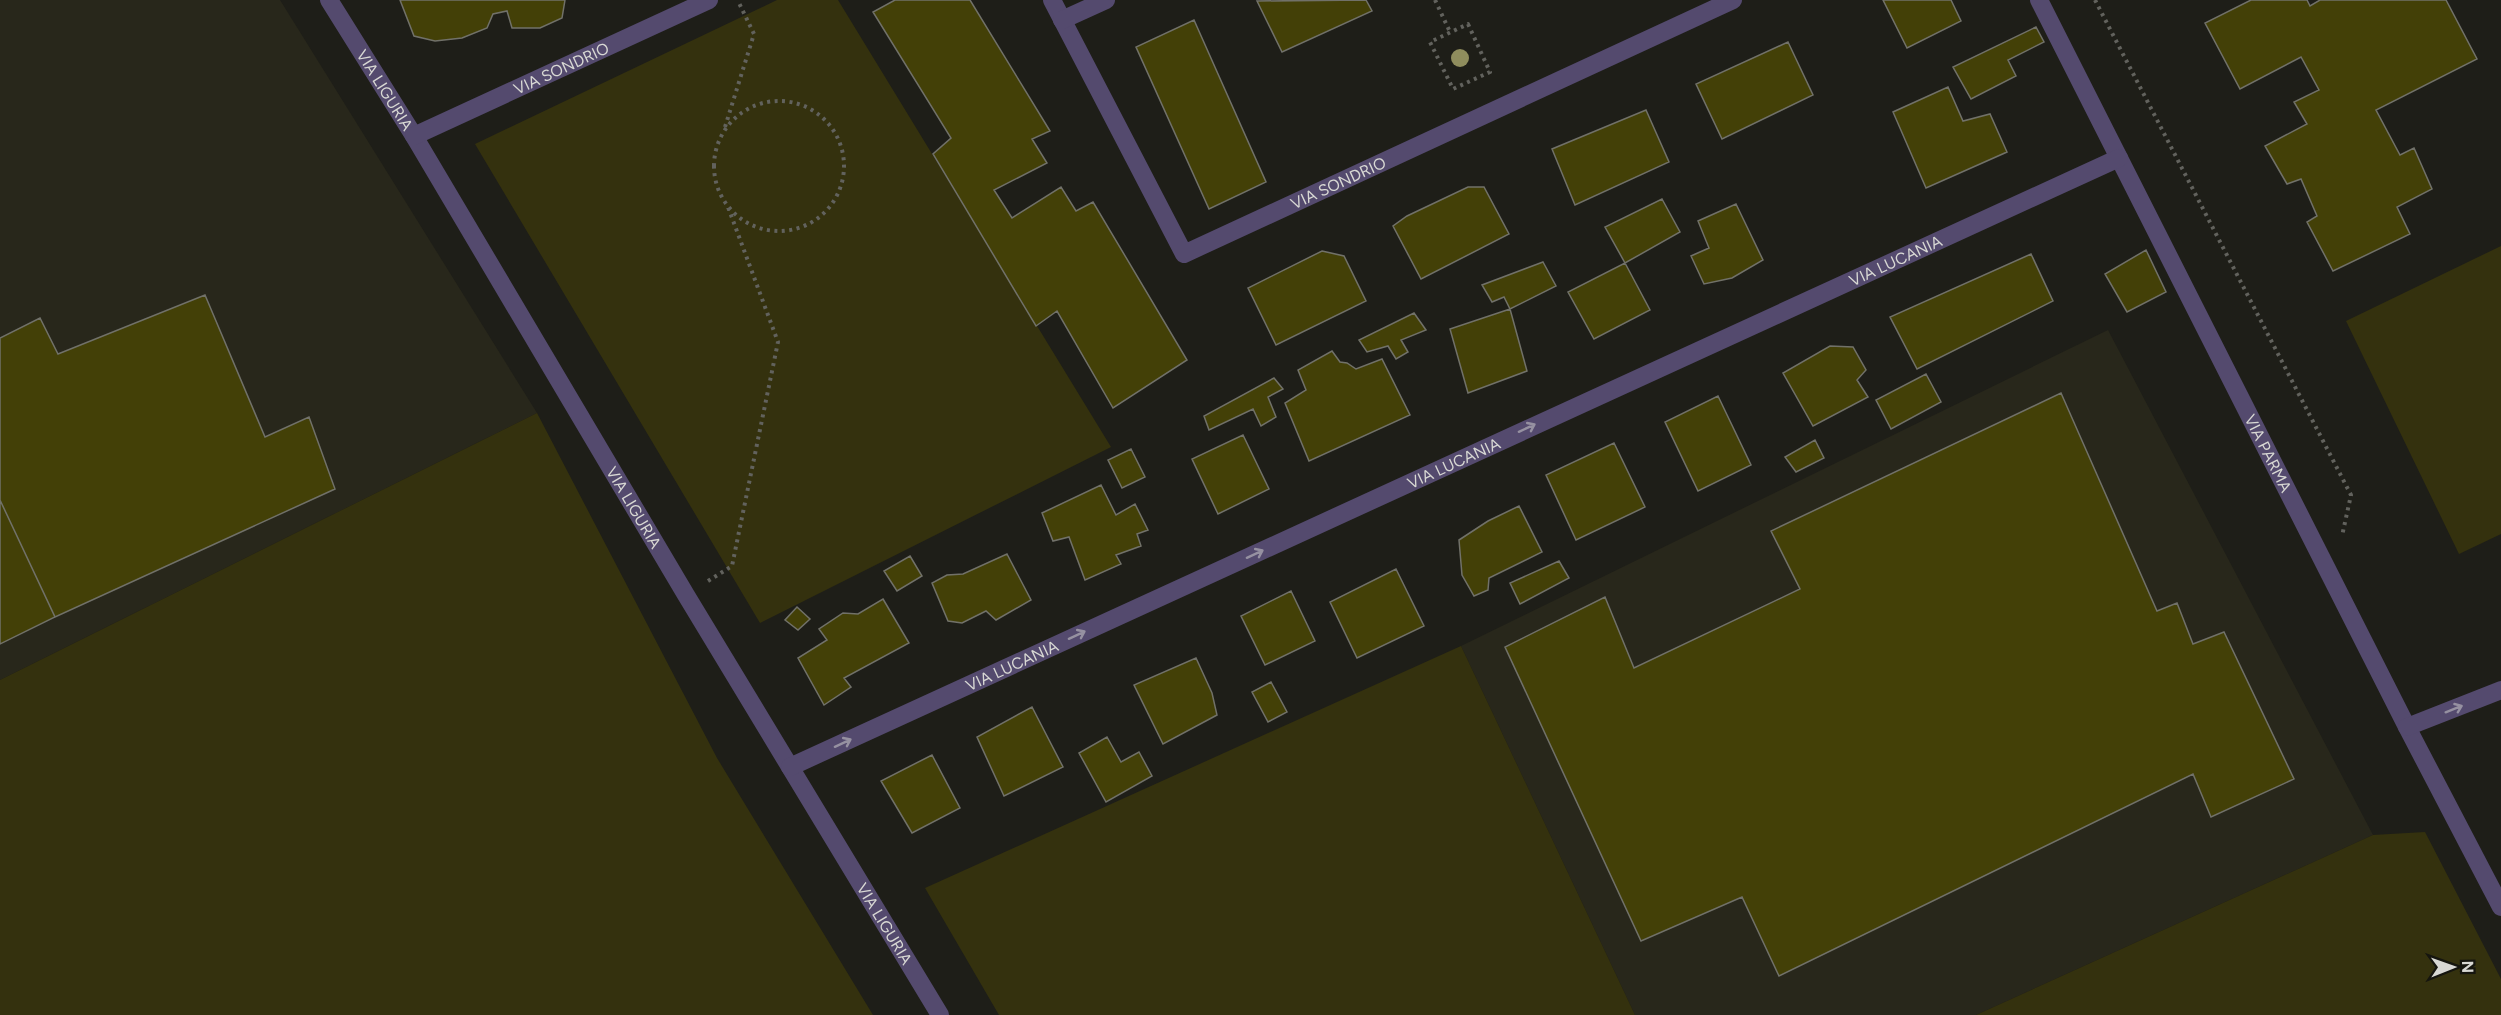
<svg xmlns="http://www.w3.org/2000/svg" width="2501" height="1015" viewBox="0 0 2501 1015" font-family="Figtree,sans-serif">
  <rect width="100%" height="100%" fill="#1e1e18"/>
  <path fill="#28271b" d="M 0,0 L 280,0 L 537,413 L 0,680 Z
    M 2108,330 L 2373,835 L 1976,1015 L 1635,1015 L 1461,646 Z"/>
  <path fill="#34310e" d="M 777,0 L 838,0 L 1111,447 L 760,623 L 475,144 Z
    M 2501,246 L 2501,534 L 2459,554 L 2346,321 Z
    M 537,413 L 717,758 L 873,1015 L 0,1015 L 0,680 Z
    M 1461,646 L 1635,1015 L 999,1015 L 925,888 Z
    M 2425,832 L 2501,979 L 2501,1015 L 1976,1015 L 2373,835 Z"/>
  <path fill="#434007" stroke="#717169" stroke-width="1.5" d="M 400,0 L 565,0 L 562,18 L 540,28 L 512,28 L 507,11 L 493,14 L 487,28 L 462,38 L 435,41 L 414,36 Z
    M 895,0 L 970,0 L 1050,131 L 1032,139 L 1047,163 L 994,190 L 1012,218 L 1061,187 L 1076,211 L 1093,202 L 1187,360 L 1113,408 L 1057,311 L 1036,326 L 933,154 L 951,138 L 873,12 Z
    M 1366,0 L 1372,11 L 1282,52 L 1257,1 Z
    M 1883,0 L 1951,0 L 1961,21 L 1907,48 Z
    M 2251,0 L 2307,0 L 2310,6 L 2320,0 L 2446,0 L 2477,59 L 2376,110 L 2400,155 L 2414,148 L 2432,189 L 2397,207 L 2410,234 L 2333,271 L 2307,222 L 2317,216 L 2301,179 L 2287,184 L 2265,146 L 2307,124 L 2294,102 L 2319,90 L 2301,57 L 2240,89 L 2205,23 Z
    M 1194,20 L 1266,182 L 1209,209 L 1136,47 Z
    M 2036,27 L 2044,42 L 2008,60 L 2016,76 L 1971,99 L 1953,67 Z
    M 1788,42 L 1813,95 L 1722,139 L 1696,84 Z
    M 1948,87 L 1963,121 L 1990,114 L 2007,152 L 1926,188 L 1893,112 Z
    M 1646,110 L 1669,162 L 1575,205 L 1552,149 Z
    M 1468,187 L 1484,187 L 1509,234 L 1421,279 L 1393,226 L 1407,216 Z
    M 1662,199 L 1680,232 L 1625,263 L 1605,227 Z
    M 1736,204 L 1763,260 L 1732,278 L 1704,284 L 1691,256 L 1709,248 L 1698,221 Z
    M 2146,250 L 2166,292 L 2127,312 L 2105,274 Z
    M 1322,251 L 1344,256 L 1366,301 L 1276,345 L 1248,288 Z
    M 2031,254 L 2053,301 L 1917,369 L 1890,317 Z
    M 1543,262 L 1556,286 L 1510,309 L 1504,297 L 1492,302 L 1482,285 Z
    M 1625,263 L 1650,310 L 1594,339 L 1568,292 Z
    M 205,295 L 265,437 L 309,417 L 335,489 L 55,617 L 0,500 L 0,338 L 40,318 L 58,354 Z
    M 1510,309 L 1527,371 L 1468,393 L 1450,329 Z
    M 1414,313 L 1426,330 L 1401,340 L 1408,352 L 1396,359 L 1388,346 L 1367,352 L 1359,340 Z
    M 1830,346 L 1853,347 L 1866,370 L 1857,380 L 1868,397 L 1813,426 L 1783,373 Z
    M 1332,351 L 1340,362 L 1347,363 L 1356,369 L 1382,359 L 1410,415 L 1309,461 L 1285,403 L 1306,390 L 1298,370 Z
    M 1926,374 L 1941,402 L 1891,429 L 1876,400 Z
    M 1274,378 L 1283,389 L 1268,397 L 1276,417 L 1261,426 L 1253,409 L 1209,430 L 1204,416 Z
    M 2061,393 L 2157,611 L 2177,603 L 2193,644 L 2224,632 L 2294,779 L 2211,817 L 2193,774 L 1779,976 L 1742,897 L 1641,941 L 1505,647 L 1605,597 L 1634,668 L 1800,589 L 1771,531 Z
    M 1718,396 L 1751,465 L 1698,491 L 1665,422 Z
    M 1243,435 L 1269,489 L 1218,514 L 1192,459 Z
    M 1815,440 L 1824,458 L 1796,472 L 1785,457 Z
    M 1614,443 L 1645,507 L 1576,540 L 1546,475 Z
    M 1131,449 L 1145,477 L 1122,488 L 1108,460 Z
    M 1101,485 L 1116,515 L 1135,504 L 1148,530 L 1137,534 L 1141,546 L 1116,555 L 1121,564 L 1085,580 L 1069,537 L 1053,541 L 1042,513 Z
    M 0,500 L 55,617 L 0,644 Z
    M 1519,506 L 1542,552 L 1489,578 L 1488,590 L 1474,596 L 1462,575 L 1459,540 L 1488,521 Z
    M 1007,554 L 1031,600 L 996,620 L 986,611 L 962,623 L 948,621 L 932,583 L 947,575 L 963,574 Z
    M 910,556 L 922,576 L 897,591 L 884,571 Z
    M 1559,561 L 1569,578 L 1520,604 L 1510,583 Z
    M 1396,569 L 1424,626 L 1357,658 L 1330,602 Z
    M 1291,591 L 1315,641 L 1265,665 L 1241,616 Z
    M 883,599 L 909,643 L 844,678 L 851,687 L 824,705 L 798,658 L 827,640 L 819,629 L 843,613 L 858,614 Z
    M 797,607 L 810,619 L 798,630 L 785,620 Z
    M 1196,658 L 1212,693 L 1217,715 L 1163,744 L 1134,685 Z
    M 1271,682 L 1287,712 L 1268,722 L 1252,692 Z
    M 1032,707 L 1063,767 L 1004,796 L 977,737 Z
    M 1107,737 L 1121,762 L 1139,752 L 1152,776 L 1106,802 L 1079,753 Z
    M 932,755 L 960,808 L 912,833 L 881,781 Z"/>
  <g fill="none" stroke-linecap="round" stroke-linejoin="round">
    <path stroke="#62625d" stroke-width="4" stroke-dasharray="3 4.5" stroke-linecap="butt" d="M 1435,0 L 1450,32
      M 2095,0 L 2351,495 L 2342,536
      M 1468,24 L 1490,72 L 1453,89 L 1430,42 Z
      M714 166a65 65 0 1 1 130 0a65 65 0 1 1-130 0Z
      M 725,127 L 754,34 L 738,1
      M 708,581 L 732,566 L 778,342 L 728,207"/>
    <g stroke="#544a6e" stroke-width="18">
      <path id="s1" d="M 329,0 L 414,136 L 686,595 L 940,1015"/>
      <path id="s2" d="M 1052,0 L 1184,254 L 1733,0"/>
      <path id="s3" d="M 2039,0 L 2407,727 L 2501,907"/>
      <path d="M 1062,20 L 1106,0"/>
      <path id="s4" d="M 414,136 L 709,0"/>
      <path d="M 2407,727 L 2501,690"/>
      <path id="s5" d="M 790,767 L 2119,158"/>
    </g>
  </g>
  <circle fill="#8f8d5d" cx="1460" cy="58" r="9"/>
  <defs><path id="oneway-shaft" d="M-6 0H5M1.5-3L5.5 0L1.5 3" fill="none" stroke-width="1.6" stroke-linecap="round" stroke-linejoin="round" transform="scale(1.5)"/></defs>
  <g stroke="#9691a1">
    <use href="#oneway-shaft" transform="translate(1527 428) rotate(-25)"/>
    <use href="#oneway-shaft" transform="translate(1255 554) rotate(-25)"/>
    <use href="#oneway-shaft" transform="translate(1077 635) rotate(-25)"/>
    <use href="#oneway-shaft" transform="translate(2454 709) rotate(-22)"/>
    <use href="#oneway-shaft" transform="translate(843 743) rotate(-25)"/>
  </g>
  <g text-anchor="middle" stroke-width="6" stroke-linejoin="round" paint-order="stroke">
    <g font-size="16" fill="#d8d8d4" stroke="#15150f">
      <text dy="6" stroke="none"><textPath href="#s4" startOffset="162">VIA SONDRIO</textPath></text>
      <text dy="6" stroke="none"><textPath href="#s1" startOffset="106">VIA LIGURIA</textPath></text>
      <text dy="6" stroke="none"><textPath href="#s2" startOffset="456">VIA SONDRIO</textPath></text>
      <text dy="6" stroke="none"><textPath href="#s5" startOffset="1216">VIA LUCANIA</textPath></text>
      <text dy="6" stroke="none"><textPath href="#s3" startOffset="508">VIA PARMA</textPath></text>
      <text dy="6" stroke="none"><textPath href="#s5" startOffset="730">VIA LUCANIA</textPath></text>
      <text dy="6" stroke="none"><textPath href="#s1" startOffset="592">VIA LIGURIA</textPath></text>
      <text dy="6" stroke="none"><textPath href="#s5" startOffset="244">VIA LUCANIA</textPath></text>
      <text dy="6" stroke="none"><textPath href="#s1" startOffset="1078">VIA LIGURIA</textPath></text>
    </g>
  </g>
  <g transform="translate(2453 967) rotate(89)" stroke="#15150f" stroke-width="4.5" paint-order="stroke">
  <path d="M0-4.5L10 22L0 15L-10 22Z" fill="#d8d8d4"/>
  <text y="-9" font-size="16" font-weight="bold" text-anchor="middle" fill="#d8d8d4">N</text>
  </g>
</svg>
